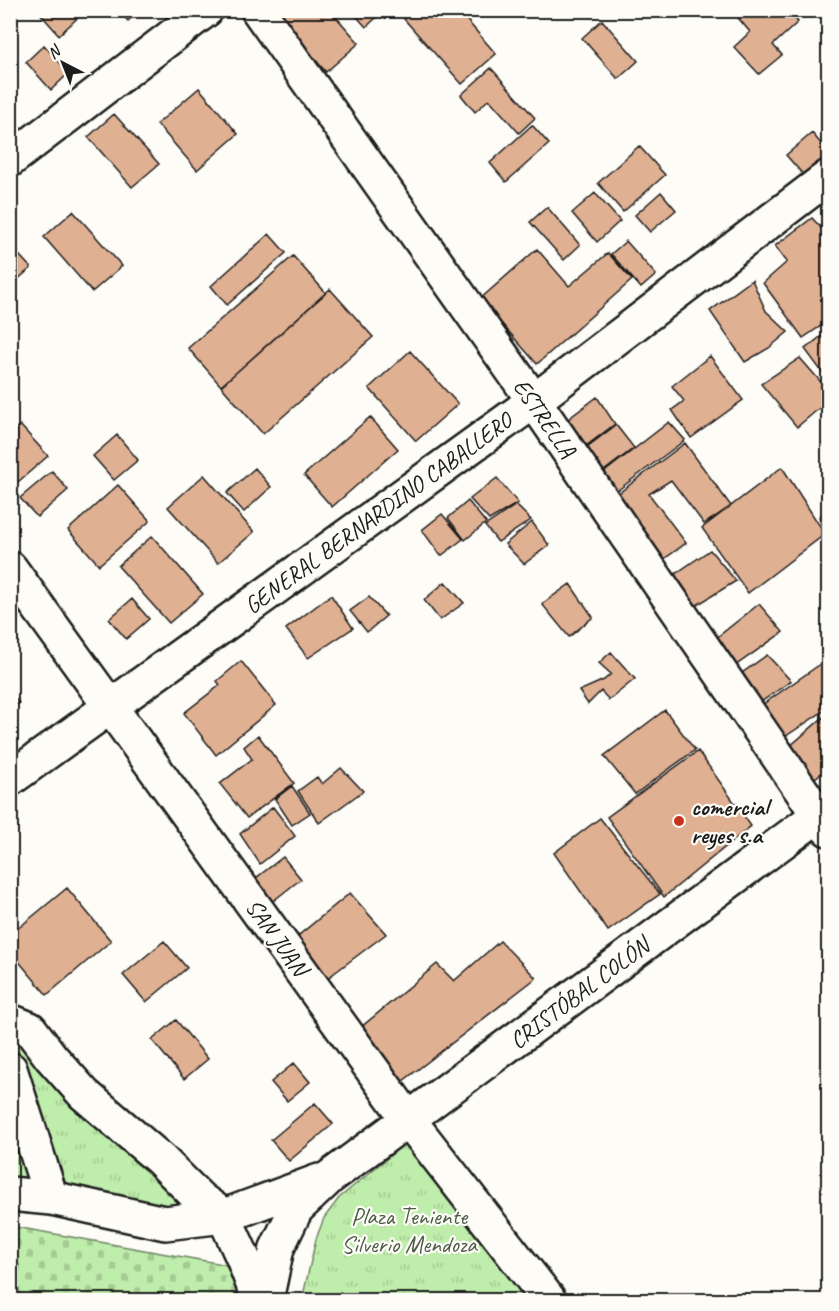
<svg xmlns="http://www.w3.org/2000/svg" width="839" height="1311" viewBox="0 0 839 1311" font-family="Caveat,sans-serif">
  <defs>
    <pattern id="grass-tufts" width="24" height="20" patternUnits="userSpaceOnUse" patternTransform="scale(1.5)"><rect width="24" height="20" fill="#bfedab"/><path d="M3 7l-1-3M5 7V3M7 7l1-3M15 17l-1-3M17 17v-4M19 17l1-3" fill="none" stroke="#a4cb93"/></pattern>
    <pattern id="cemetery-stones" width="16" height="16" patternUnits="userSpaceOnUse" patternTransform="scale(1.5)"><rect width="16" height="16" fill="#bfedab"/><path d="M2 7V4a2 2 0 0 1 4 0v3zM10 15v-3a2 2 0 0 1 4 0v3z" fill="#a4cb93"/></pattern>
  </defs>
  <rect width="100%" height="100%" fill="#fdfcf7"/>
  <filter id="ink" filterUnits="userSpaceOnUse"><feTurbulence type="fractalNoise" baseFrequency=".0167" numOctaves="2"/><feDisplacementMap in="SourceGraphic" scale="12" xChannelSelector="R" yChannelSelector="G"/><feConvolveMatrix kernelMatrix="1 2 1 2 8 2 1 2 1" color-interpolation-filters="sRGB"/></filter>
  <g filter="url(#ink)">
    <path fill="url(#grass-tufts)" stroke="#6e8464" stroke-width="1.5" d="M 10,1021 L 224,1216 L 11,1194 Z
      M 408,1141 L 543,1300 L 302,1300 L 316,1239 L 324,1218 L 339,1198 Z"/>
    <path fill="url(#cemetery-stones)" stroke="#6e8464" stroke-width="1.5" d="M 10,1226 L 239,1267 L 266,1300 L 11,1300 Z"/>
    <path fill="#e0b092" stroke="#1c1c1c" stroke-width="1.5" d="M 37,10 L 81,10 L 83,13 L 59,35 Z
      M 118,10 L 140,10 L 128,21 Z
      M 284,10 L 330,10 L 359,43 L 326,72 L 277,16 Z
      M 351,10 L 385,10 L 366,27 Z
      M 414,10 L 458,10 L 496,54 L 462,84 L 404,19 Z
      M 738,10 L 788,10 L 798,22 L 773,45 L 782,55 L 759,74 L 734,47 L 750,32 L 734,13 Z
      M 602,20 L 638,61 L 618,79 L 582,38 Z
      M 44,45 L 69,73 L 51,90 L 26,62 Z
      M 491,68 L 535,118 L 519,133 L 489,99 L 475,112 L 461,95 Z
      M 199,88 L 238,134 L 197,170 L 157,124 Z
      M 114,114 L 159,164 L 132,187 L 88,137 Z
      M 532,125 L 549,144 L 506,182 L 490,163 Z
      M 812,133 L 828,152 L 828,158 L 806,178 L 786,155 Z
      M 639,146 L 665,175 L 623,212 L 598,183 Z
      M 661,192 L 676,210 L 650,232 L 635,215 Z
      M 595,193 L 620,221 L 597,242 L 572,213 Z
      M 547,207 L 580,245 L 564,260 L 530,222 Z
      M 73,211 L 122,266 L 92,292 L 44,237 Z
      M 812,218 L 825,232 L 828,239 L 828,321 L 803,338 L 763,283 L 787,262 L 775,246 Z
      M 269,234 L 286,253 L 227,305 L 211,286 Z
      M 626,241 L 656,275 L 641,288 L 611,254 Z
      M 10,245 L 31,268 L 10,286 Z
      M 537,249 L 569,286 L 608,253 L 632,280 L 537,364 L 480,299 Z
      M 293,256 L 326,293 L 221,386 L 188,348 Z
      M 752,280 L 766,311 L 788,332 L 769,348 L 745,362 L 710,311 Z
      M 330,289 L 373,337 L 263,434 L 221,386 Z
      M 828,331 L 828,380 L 805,349 Z
      M 410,351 L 458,404 L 416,441 L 369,388 Z
      M 710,356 L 743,400 L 691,438 L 672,410 L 684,401 L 672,386 Z
      M 800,358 L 828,390 L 828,401 L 797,427 L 761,384 Z
      M 597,397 L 615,424 L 574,455 L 555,429 Z
      M 370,417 L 398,449 L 332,507 L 304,475 Z
      M 669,422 L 685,440 L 606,499 L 593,481 Z
      M 20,425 L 48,456 L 11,488 L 10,433 Z
      M 616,425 L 634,448 L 592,480 L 574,457 Z
      M 117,435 L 138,460 L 114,480 L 93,456 Z
      M 685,443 L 731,506 L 704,524 L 671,480 L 649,494 L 686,543 L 652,568 L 607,502 Z
      M 782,467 L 825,534 L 748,593 L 702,528 Z
      M 255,468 L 271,487 L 244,512 L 227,493 Z
      M 52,471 L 68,490 L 37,517 L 20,498 Z
      M 204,475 L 254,532 L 218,563 L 168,507 Z
      M 497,478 L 518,503 L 489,520 L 470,499 Z
      M 118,485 L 150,521 L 99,565 L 68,530 Z
      M 468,501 L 486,523 L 465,540 L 448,518 Z
      M 516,505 L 531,520 L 498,542 L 485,526 Z
      M 828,509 L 828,535 L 819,517 Z
      M 442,514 L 463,539 L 441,556 L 422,530 Z
      M 532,522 L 549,545 L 524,564 L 505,544 Z
      M 152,536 L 203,594 L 169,623 L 118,566 Z
      M 710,550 L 736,581 L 684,613 L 665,581 Z
      M 445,582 L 464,603 L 440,620 L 424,600 Z
      M 570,584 L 593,617 L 569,637 L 542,604 Z
      M 331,595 L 353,628 L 308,658 L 286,629 Z
      M 369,597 L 386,616 L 367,632 L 350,611 Z
      M 132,599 L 149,619 L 126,639 L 109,619 Z
      M 759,604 L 783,632 L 725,673 L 706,646 Z
      M 611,652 L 635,679 L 609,700 L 601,691 L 588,704 L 579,691 L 604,680 L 611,674 L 599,663 Z
      M 767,655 L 791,681 L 751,709 L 731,681 Z
      M 241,661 L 276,705 L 216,755 L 184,713 L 220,685 L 217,681 Z
      M 822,663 L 828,672 L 828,708 L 780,740 L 759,707 Z
      M 10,693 L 19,703 L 10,710 Z
      M 665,710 L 695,750 L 635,794 L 604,756 Z
      M 828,713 L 828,768 L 811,781 L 780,755 Z
      M 258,735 L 294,783 L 247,818 L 220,784 L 252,759 L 244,747 Z
      M 698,751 L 751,826 L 664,897 L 607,817 Z
      M 341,768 L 363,791 L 319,823 L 298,791 L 317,777 L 322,784 Z
      M 292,786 L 310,813 L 292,825 L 275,799 Z
      M 273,807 L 295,836 L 260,864 L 240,834 Z
      M 600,818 L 660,894 L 608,931 L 554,853 Z
      M 283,857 L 301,879 L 268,905 L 251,882 Z
      M 67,888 L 111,941 L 47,995 L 10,951 L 10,935 Z
      M 350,893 L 386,934 L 317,986 L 287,945 Z
      M 164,941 L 187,968 L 146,1002 L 123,975 Z
      M 500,941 L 536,978 L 394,1088 L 354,1033 L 437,964 L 454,981 Z
      M 176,1020 L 208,1059 L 184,1079 L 152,1040 Z
      M 294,1063 L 310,1082 L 287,1101 L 271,1082 Z
      M 315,1103 L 333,1124 L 289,1161 L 271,1140 Z"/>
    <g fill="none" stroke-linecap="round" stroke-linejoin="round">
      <g stroke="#1c1c1c" stroke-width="38">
        <path id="minor" d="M 10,160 L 206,10
          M 10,568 L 408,1119 L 549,1300
          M 10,779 L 534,401 L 828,177
          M 10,1021 L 30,1029 L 51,1057 L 84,1094 L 160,1159 L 200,1199 L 224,1216 L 243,1258 L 259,1300
          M 10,1069 L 51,1198
          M 10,1194 L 51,1198 L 165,1223 L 224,1216 L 319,1181
          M 266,1300 L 277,1248 L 296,1209 L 330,1177 L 828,808"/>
      </g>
      <g stroke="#1c1c1c" stroke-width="38">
        <path id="major" d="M 258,10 L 534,401 L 828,829"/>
      </g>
      <use href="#minor" stroke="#fdfcf7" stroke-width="33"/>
      <use href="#major" stroke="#fdfcf7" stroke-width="33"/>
    </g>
  </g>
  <circle fill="#c8321e" stroke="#fdfcf7" stroke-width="2" cx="679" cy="821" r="6"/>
  <g text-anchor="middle" stroke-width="4.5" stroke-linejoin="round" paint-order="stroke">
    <g font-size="24" fill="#1c1c1c" stroke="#fdfcf7">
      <text transform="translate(545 418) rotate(55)" y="8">ESTRELLA</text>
      <text transform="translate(378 513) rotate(-36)" y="8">GENERAL BERNARDINO CABALLERO</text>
      <text transform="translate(277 937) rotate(54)" y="8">SAN JUAN</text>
      <text transform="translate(579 993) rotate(-37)" y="8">CRISTÓBAL COLÓN</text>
    </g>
    <g font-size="24" font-weight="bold" fill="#1c1c1c" stroke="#fdfcf7" text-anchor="start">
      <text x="691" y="815">comercial<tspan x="691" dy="28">reyes s.a</tspan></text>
    </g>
    <g font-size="24" fill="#4d5b47" stroke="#fdfcf7">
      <text x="409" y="1224">Plaza Teniente<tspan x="409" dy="28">Silverio Mendoza</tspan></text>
    </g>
  </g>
  <rect width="839" height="1311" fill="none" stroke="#fdfcf7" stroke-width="36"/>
  <rect x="18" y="18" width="803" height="1275" fill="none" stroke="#1c1c1c" stroke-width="2" filter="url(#ink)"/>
  <g transform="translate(63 63) rotate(318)" stroke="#fdfcf7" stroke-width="4.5" paint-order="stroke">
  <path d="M0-4.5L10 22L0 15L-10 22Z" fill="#1c1c1c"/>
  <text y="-9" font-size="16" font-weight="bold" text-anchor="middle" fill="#1c1c1c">N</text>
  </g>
</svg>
